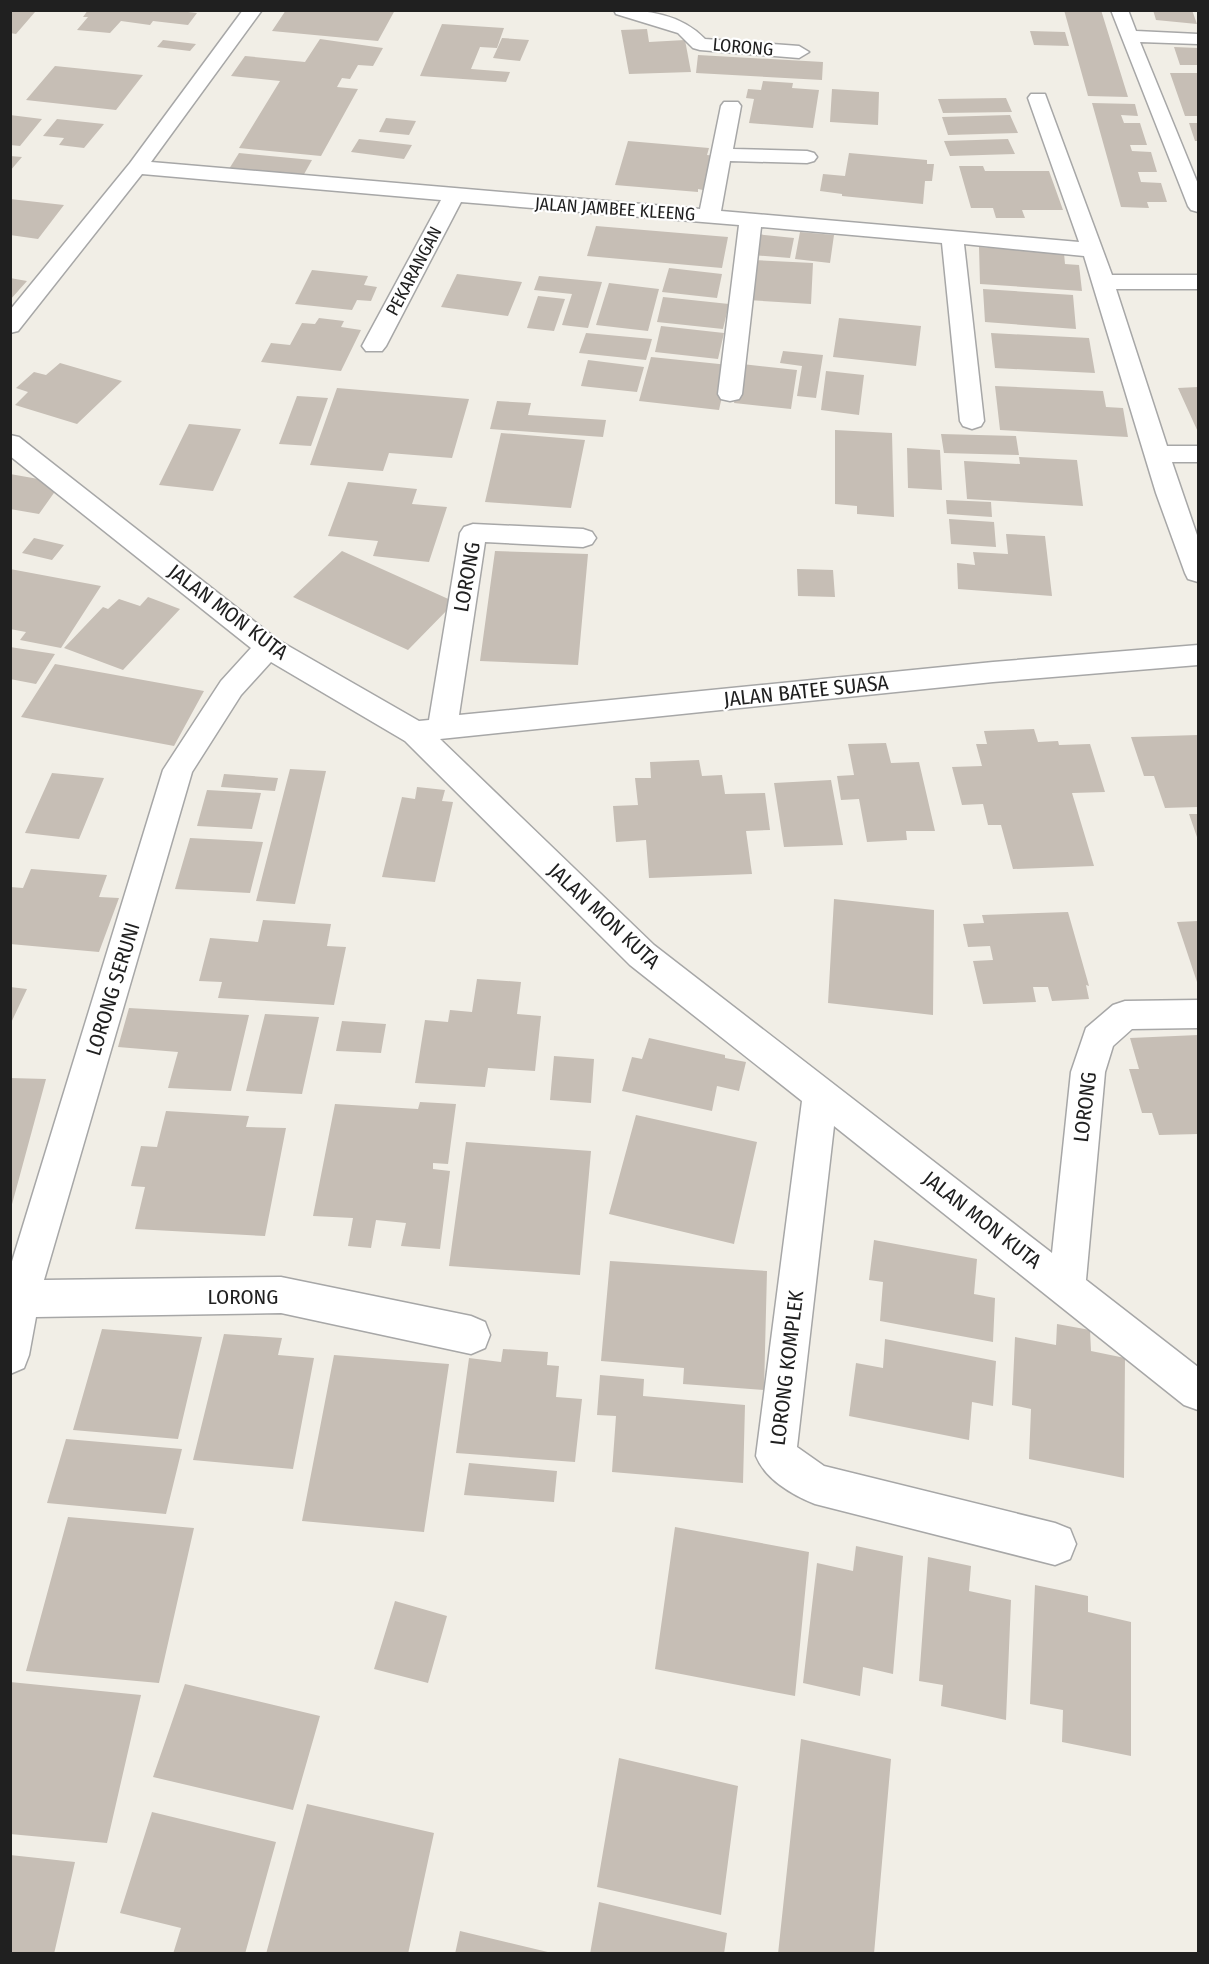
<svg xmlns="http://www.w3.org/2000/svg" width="1209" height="1964" viewBox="0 0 1209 1964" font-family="'Fira Sans Condensed',sans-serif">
  <rect width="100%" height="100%" fill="#f1eee6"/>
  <path fill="#c6beb5" d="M 10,10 L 23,10 L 35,12 L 16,34 L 10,33 Z
    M 88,10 L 190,10 L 188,12 L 197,13 L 188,25 L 153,21 L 150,25 L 121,21 L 110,33 L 77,30 L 88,17 L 83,17 Z
    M 286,10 L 395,10 L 378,41 L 272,31 Z
    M 1064,10 L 1101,10 L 1128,97 L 1088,96 Z
    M 1153,10 L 1192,10 L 1197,24 L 1156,20 Z
    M 442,24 L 504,28 L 497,48 L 480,47 L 471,69 L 510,72 L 506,82 L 420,76 Z
    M 647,29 L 649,42 L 685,40 L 691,72 L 629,74 L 621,30 Z
    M 1030,31 L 1065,32 L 1069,46 L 1034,45 Z
    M 502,38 L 529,40 L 520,61 L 493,58 Z
    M 320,39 L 383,48 L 373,66 L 358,65 L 350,79 L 342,78 L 337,87 L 358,89 L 321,156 L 239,148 L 280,81 L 231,76 L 245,56 L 305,62 Z
    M 163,40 L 196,44 L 190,51 L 157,47 Z
    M 1174,47 L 1198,48 L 1198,65 L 1180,65 Z
    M 698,55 L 823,62 L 822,80 L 696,73 Z
    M 55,66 L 143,75 L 116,110 L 26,100 Z
    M 1170,73 L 1198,73 L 1198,116 L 1185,116 Z
    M 763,81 L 793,83 L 792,88 L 819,90 L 813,128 L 749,123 L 754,99 L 746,98 L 748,89 L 761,90 Z
    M 832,89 L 879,92 L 878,125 L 830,122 Z
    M 1006,98 L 1012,112 L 943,113 L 938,99 Z
    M 1092,103 L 1135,104 L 1138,116 L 1121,115 L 1124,123 L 1140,123 L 1147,145 L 1130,145 L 1132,151 L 1151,152 L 1157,172 L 1138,172 L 1141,182 L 1161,183 L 1167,202 L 1147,202 L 1149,208 L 1121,207 Z
    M 10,115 L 42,119 L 20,146 L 10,145 Z
    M 1010,115 L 1018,133 L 948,135 L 942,117 Z
    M 386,118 L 416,121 L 409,135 L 379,132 Z
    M 57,119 L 104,124 L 84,148 L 59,145 L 64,138 L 43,136 Z
    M 1189,123 L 1198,123 L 1198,141 L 1195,141 Z
    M 359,139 L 412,145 L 404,159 L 351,152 Z
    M 1008,139 L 1015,154 L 950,156 L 944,141 Z
    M 628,141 L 709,148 L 707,155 L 716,156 L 708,191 L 698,189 L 698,192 L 615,185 Z
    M 239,153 L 312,160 L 303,176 L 229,169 Z
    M 849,153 L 927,160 L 927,164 L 934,164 L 932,181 L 925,181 L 923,204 L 842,196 L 842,194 L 820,191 L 823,174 L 845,176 Z
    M 10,156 L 22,157 L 10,171 Z
    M 959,166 L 983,166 L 985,171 L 1049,171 L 1063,210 L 1022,210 L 1025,218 L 996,218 L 993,208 L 971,208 Z
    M 10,199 L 64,205 L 38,239 L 10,235 Z
    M 596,226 L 728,237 L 722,268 L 587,256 Z
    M 800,232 L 834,235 L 830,263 L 795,259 Z
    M 756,234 L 794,238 L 790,258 L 752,255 Z
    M 979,247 L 1064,253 L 1065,264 L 1079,265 L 1082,291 L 980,284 Z
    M 752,260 L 813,263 L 811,304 L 748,300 Z
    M 669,268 L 722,274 L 717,298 L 662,292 Z
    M 312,270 L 368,276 L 364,285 L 377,287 L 371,301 L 357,300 L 352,310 L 295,304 Z
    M 457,274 L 522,282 L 508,316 L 441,307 Z
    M 539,276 L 602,282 L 588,328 L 562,325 L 572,294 L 534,290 Z
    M 10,278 L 27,281 L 10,300 Z
    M 609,283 L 659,289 L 648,331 L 596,325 Z
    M 983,289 L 1073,295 L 1076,329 L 985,322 Z
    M 538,296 L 565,299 L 554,331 L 527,328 Z
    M 663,297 L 729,304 L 723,329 L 657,322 Z
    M 319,318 L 344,321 L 341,327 L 361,330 L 341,371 L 261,362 L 271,343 L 290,345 L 302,323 L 315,324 Z
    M 839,318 L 921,326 L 916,366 L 833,357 Z
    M 661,326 L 724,333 L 718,359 L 655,352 Z
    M 586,333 L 652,339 L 646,360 L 579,353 Z
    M 991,333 L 1089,338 L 1095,373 L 995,368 Z
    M 783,351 L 823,355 L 816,398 L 797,396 L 802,366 L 780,363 Z
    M 651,357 L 729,365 L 719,410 L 639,401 Z
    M 588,360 L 644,367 L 637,392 L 581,386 Z
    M 60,363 L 122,381 L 77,424 L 15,405 L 28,392 L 16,388 L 34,372 L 46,375 Z
    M 742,364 L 797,370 L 791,409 L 734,403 Z
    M 826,371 L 864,375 L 859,415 L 821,410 Z
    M 995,386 L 1103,391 L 1106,407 L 1123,408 L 1128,437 L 1000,430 Z
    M 1198,387 L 1198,432 L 1178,388 Z
    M 337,388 L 469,399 L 452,458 L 389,453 L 383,471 L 310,465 Z
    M 297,396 L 328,398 L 311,446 L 279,444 Z
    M 497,401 L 531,403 L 528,415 L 606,420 L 603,437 L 490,429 Z
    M 189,424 L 241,429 L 213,491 L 159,485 Z
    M 835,430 L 892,433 L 894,517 L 857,514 L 857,506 L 835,504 Z
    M 501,433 L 585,440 L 571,508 L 485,502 Z
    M 941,434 L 1016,436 L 1019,455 L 944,453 Z
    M 907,448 L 940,450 L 942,490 L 908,488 Z
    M 1019,457 L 1077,460 L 1083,506 L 967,499 L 964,461 L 1020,464 Z
    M 10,474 L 61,483 L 39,514 L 10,509 Z
    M 348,482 L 417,489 L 412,504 L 447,507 L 429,562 L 373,556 L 378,541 L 328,536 Z
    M 946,500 L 991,502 L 992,517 L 947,514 Z
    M 949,519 L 994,522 L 996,547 L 951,544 Z
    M 1006,534 L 1045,536 L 1052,596 L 958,589 L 957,563 L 975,565 L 973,552 L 1008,554 Z
    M 34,538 L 64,545 L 52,560 L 22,553 Z
    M 342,551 L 455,602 L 408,650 L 293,597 Z
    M 495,551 L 588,554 L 578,665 L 480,661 Z
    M 10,569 L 101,586 L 61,648 L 20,640 L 26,632 L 10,629 Z
    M 797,569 L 833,570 L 835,597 L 798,596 Z
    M 148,597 L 180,609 L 123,670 L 64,648 L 103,607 L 108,609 L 119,599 L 140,606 Z
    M 10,647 L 55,654 L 36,684 L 10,679 Z
    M 55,664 L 204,691 L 174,746 L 21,717 Z
    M 1034,729 L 1038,742 L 1058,741 L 1059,745 L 1090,744 L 1105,792 L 1072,793 L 1094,866 L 1013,869 L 1001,825 L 988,825 L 983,804 L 962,805 L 952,767 L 982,766 L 976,744 L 987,744 L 984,731 Z
    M 1198,735 L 1198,807 L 1165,808 L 1154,776 L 1144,776 L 1131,737 Z
    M 886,743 L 891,763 L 919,762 L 935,831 L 906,831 L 907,840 L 867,842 L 859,799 L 841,800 L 837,776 L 854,775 L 848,744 Z
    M 699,760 L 702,776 L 722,775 L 725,794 L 765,793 L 770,830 L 746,831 L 752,874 L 649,878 L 646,840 L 616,842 L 613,806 L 638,805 L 635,778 L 651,778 L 650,762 Z
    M 290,769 L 326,771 L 295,904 L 256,901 Z
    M 52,773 L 104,778 L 79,839 L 25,833 Z
    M 224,774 L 278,778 L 275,791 L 221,787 Z
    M 831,780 L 843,845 L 784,847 L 774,783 Z
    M 417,787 L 445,790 L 442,801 L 453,802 L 435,882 L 382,877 L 402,797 L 415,799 Z
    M 207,790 L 261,793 L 252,829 L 197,826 Z
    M 1189,814 L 1198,814 L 1198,840 Z
    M 190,838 L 263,842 L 250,893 L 175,889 Z
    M 31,869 L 107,875 L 99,897 L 119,898 L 99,952 L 10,944 L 10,887 L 23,888 Z
    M 834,899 L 934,910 L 933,1015 L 828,1003 Z
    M 1068,912 L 1089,986 L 1086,985 L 1089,999 L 1052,1001 L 1048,987 L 1033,987 L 1036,1002 L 983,1004 L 973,961 L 993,960 L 990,946 L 968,947 L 963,924 L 984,923 L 982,915 Z
    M 263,920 L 331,924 L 327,946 L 346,947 L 334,1005 L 218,998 L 222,982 L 199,981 L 210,938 L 258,942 Z
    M 1198,921 L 1198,985 L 1177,922 Z
    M 477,979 L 521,982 L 517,1014 L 541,1016 L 535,1071 L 488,1068 L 485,1087 L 415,1083 L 425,1020 L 448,1022 L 450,1010 L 472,1012 Z
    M 10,987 L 27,989 L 10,1025 Z
    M 129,1008 L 249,1015 L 231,1091 L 168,1088 L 178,1052 L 118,1047 Z
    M 265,1014 L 319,1017 L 302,1094 L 246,1091 Z
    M 342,1021 L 386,1024 L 381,1053 L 336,1051 Z
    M 1198,1035 L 1198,1134 L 1159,1135 L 1152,1113 L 1142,1113 L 1129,1069 L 1139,1069 L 1130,1038 Z
    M 649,1038 L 725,1055 L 725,1058 L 746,1062 L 739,1091 L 717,1086 L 712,1111 L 622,1091 L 632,1057 L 642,1059 Z
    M 554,1056 L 594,1059 L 591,1103 L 550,1100 Z
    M 10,1078 L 46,1079 L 11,1208 L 10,1208 Z
    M 420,1102 L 456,1104 L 448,1164 L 433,1163 L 433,1169 L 450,1171 L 440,1249 L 401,1246 L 406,1223 L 376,1220 L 371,1248 L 348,1246 L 353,1218 L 313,1216 L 335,1104 L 418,1109 Z
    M 166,1111 L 249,1116 L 246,1127 L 286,1128 L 265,1236 L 135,1229 L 145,1187 L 131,1186 L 141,1146 L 157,1147 Z
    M 636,1115 L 757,1142 L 734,1244 L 609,1214 Z
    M 466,1142 L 591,1151 L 580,1275 L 449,1266 Z
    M 874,1240 L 977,1259 L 974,1294 L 995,1298 L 993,1342 L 880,1321 L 883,1282 L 869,1280 Z
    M 610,1261 L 767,1271 L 764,1390 L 683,1384 L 684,1368 L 601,1361 Z
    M 1057,1324 L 1090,1330 L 1091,1351 L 1125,1358 L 1124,1478 L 1029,1459 L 1031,1409 L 1012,1405 L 1015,1337 L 1056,1345 Z
    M 102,1329 L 202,1337 L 178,1439 L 73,1430 Z
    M 224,1334 L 282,1338 L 278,1355 L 314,1358 L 293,1469 L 193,1460 Z
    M 885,1339 L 996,1361 L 993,1406 L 972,1402 L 969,1440 L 849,1416 L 856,1363 L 883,1368 Z
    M 503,1349 L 548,1352 L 547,1365 L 559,1366 L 556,1397 L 582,1399 L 575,1462 L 456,1453 L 469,1358 L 501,1362 Z
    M 334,1355 L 449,1364 L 424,1532 L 302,1521 Z
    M 600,1375 L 644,1379 L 643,1396 L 745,1405 L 743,1483 L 612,1472 L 616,1416 L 597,1415 Z
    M 66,1439 L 182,1449 L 166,1514 L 47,1503 Z
    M 469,1463 L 557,1471 L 554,1502 L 464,1495 Z
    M 68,1517 L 194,1528 L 159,1683 L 26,1671 Z
    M 675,1527 L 809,1552 L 795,1696 L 655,1669 Z
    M 856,1546 L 903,1556 L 893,1674 L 863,1667 L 860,1696 L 803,1683 L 817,1563 L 853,1571 Z
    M 928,1557 L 971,1566 L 969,1591 L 1011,1600 L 1006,1720 L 941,1706 L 943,1685 L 919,1681 Z
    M 1035,1585 L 1088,1596 L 1088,1612 L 1131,1622 L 1131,1756 L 1062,1742 L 1063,1710 L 1030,1704 Z
    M 395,1601 L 447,1616 L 428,1683 L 374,1669 Z
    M 10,1682 L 141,1695 L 107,1843 L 10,1834 Z
    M 185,1684 L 320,1716 L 293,1810 L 153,1777 Z
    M 801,1739 L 891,1759 L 874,1954 L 778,1954 Z
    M 619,1758 L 738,1786 L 721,1915 L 597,1887 Z
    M 307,1804 L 434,1833 L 408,1954 L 266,1954 Z
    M 152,1812 L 276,1842 L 245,1954 L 173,1954 L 181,1928 L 120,1913 Z
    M 10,1855 L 75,1862 L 54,1954 L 10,1954 Z
    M 599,1902 L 727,1933 L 724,1954 L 590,1954 Z
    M 460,1931 L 552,1953 L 552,1954 L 455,1954 Z"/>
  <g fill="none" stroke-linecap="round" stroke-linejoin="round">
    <g stroke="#a7a7a7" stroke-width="3">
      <path id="lane" d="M 1111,10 L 1128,10 L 1136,31 L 1198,34 L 1198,44 L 1140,42 L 1198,184 L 1198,212 L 1191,210 L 1188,206 Z"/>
    </g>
    <g stroke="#a7a7a7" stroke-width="3">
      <path id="street" d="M 243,10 L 262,10 L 151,162 L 700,209 L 721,106 L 724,102 L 738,102 L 741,106 L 733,149 L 807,151 L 814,153 L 817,157 L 814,161 L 807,163 L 730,161 L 721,211 L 1079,242 L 1028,98 L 1031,94 L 1045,94 L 1112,275 L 1198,275 L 1198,289 L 1116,289 L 1167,446 L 1198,446 L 1198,462 L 1172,462 L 1198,538 L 1198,582 L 1188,579 L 1185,573 L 1156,493 L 1084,256 L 964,244 L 984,421 L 981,426 L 972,429 L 963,426 L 960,421 L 942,243 L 761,227 L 742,394 L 739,399 L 730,401 L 721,399 L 718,394 L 739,225 L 461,202 L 386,346 L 382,351 L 366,351 L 362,346 L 441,200 L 142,174 L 18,331 L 10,333 L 10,310 L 130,163 Z
        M 614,10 C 648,10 681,14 705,39 L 799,46 L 809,52 L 799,58 L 700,50 L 693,48 L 678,33 L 616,14 Z
        M 10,435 L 19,437 L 278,640 L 419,721 L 429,720 L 460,533 L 464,527 L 473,524 L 583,529 L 592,532 L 596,538 L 592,544 L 583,547 L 485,542 L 459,715 L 993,662 L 1198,645 L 1198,665 L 993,682 L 440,739 L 654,945 L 1052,1253 L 1071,1072 L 1086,1028 L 1113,1005 L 1125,1001 L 1198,1000 L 1198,1028 L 1132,1029 L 1113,1046 L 1105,1072 L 1086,1280 L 1198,1367 L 1198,1410 L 1184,1405 L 834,1126 L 797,1447 L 824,1466 L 1055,1523 L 1070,1529 L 1076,1544 L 1070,1559 L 1055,1565 L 815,1504 C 792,1495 765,1479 756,1456 L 802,1101 L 630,965 L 405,741 L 271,662 L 241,695 L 192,772 L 44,1280 L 281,1277 L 471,1316 L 485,1322 L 490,1335 L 485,1348 L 471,1354 L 281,1313 L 36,1317 L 29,1355 L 24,1368 L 10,1374 L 10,1268 L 163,770 L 221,681 L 251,648 L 10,456 Z"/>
    </g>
    <use href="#lane" fill="#fff" fill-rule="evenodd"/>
    <use href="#street" fill="#fff" fill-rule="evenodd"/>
  </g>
  <g text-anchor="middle" stroke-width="4.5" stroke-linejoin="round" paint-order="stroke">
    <g font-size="18" fill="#202020" stroke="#fff">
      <text transform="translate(743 47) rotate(5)" y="6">LORONG</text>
      <text transform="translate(615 209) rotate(4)" y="6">JALAN JAMBEE KLEENG</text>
      <text transform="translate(414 271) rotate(-62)" y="6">PEKARANGAN</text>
    </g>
    <g font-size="21" fill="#202020" stroke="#fff">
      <text transform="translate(467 577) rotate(-80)" y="7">LORONG</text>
      <text transform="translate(228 612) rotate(37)" y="7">JALAN MON KUTA</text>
      <text transform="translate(806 691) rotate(-6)" y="7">JALAN BATEE SUASA</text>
      <text transform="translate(604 916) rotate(43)" y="7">JALAN MON KUTA</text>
      <text transform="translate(113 989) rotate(-73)" y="7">LORONG SERUNI</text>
      <text transform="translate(1085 1107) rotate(-83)" y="7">LORONG</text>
      <text transform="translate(982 1220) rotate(38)" y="7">JALAN MON KUTA</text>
      <text x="243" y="1304">LORONG</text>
      <text transform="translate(787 1368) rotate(-83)" y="7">LORONG KOMPLEK</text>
    </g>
  </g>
  <rect width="1209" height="1964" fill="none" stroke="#202020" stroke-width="24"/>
</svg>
